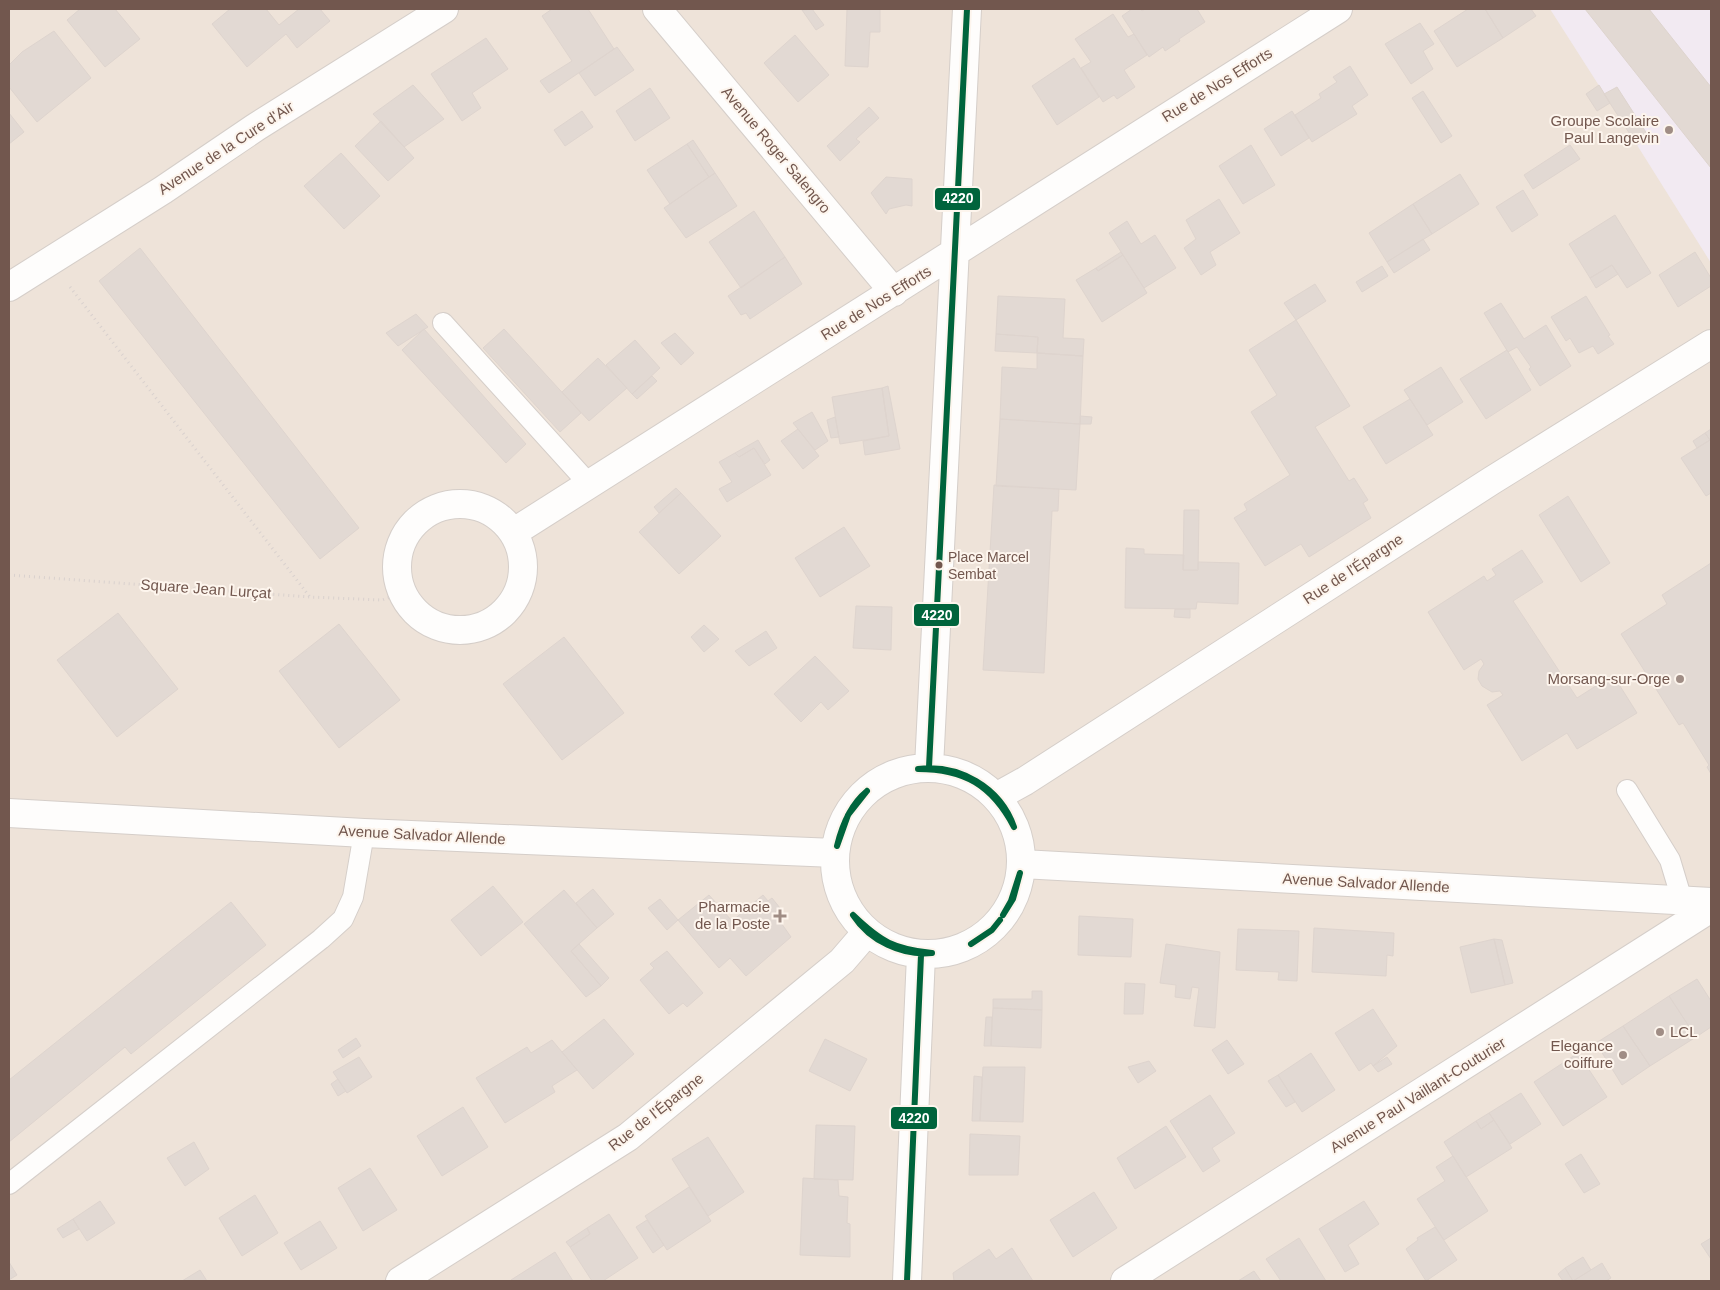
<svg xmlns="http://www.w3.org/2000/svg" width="1720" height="1290" viewBox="0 0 1720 1290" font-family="Arial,sans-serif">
  <rect width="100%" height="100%" fill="#f6f1eb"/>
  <path fill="#eee3d9" d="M 9,9 L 1711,9 L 1711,1281 L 9,1281 Z"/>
  <path fill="#f2eaf2" d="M 1550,9 L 1711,9 L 1711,263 L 1637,145 Z"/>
  <path fill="#e2d9d3" stroke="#ded4ce" d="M 80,9 L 115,9 L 140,39 L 105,67 L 67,20 Z
    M 230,9 L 266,9 L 279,25 L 299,9 L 320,9 L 330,21 L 297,48 L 286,34 L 247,67 L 212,24 Z
    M 552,9 L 588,9 L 614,49 L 549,93 L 540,81 L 572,61 L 542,16 Z
    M 812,9 L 824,25 L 816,30 L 802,10 Z
    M 847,9 L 880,9 L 880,32 L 870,32 L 868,67 L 845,66 Z
    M 1132,9 L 1140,9 L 1142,11 L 1145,9 L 1197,9 L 1205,22 L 1179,39 L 1180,41 L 1165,51 L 1163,47 L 1149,57 L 1122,16 Z
    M 1468,9 L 1485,9 L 1503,38 L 1457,67 L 1434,31 Z
    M 1485,9 L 1531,9 L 1536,16 L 1503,38 Z
    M 1585,9 L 1649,9 L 1711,87 L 1711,168 Z
    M 1113,14 L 1128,37 L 1134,34 L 1147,55 L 1124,70 L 1135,87 L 1117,99 L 1114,95 L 1103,102 L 1081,68 L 1091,62 L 1075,39 Z
    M 1420,23 L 1434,44 L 1423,51 L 1433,69 L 1411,84 L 1385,44 Z
    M 54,31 L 91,78 L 37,122 L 9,87 L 9,65 L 22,52 Z
    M 795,35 L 829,75 L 798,102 L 764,63 Z
    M 486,38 L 508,69 L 472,93 L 481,108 L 462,121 L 431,74 Z
    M 617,47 L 634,70 L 595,96 L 579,73 Z
    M 1074,58 L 1099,97 L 1057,125 L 1032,86 Z
    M 1350,66 L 1368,95 L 1352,106 L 1357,114 L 1312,142 L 1295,115 L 1321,98 L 1319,94 L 1337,82 L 1333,77 Z
    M 413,85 L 444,119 L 404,147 L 373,114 Z
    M 1599,85 L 1610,103 L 1597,111 L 1586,94 Z
    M 1617,87 L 1649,137 L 1637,145 L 1604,94 Z
    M 650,88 L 670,118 L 635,141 L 616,111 Z
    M 1423,91 L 1452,136 L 1441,143 L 1412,98 Z
    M 869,107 L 879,118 L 856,139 L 860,142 L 840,161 L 827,146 Z
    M 582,111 L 593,127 L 565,146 L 554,130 Z
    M 1292,111 L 1309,138 L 1281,156 L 1264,129 Z
    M 9,113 L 24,132 L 9,144 Z
    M 381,121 L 414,158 L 388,181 L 355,146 Z
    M 693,140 L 715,173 L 709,177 L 687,144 Z
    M 687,144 L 709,177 L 670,204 L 647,170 Z
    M 1251,145 L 1275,185 L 1243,204 L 1219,166 Z
    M 1570,145 L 1580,159 L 1533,189 L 1524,175 Z
    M 341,153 L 380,196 L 344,229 L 304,186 Z
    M 715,173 L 737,206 L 686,238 L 664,208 Z
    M 1460,174 L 1479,204 L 1432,234 L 1413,204 Z
    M 886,177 L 912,179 L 912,206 L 906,205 L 889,209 L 886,214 L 871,193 Z
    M 1523,190 L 1538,215 L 1512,232 L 1496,207 Z
    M 1219,199 L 1240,233 L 1210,252 L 1216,265 L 1201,275 L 1184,248 L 1196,239 L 1186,220 Z
    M 1413,204 L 1432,234 L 1387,262 L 1369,233 Z
    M 754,211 L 785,257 L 741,288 L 709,242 Z
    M 1615,215 L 1651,273 L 1627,288 L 1612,265 L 1590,278 L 1569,244 Z
    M 1127,221 L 1141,244 L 1155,235 L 1176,268 L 1144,288 L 1109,233 Z
    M 1423,239 L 1430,250 L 1394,273 L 1387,262 Z
    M 140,248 L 359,528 L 320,559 L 99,281 Z
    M 1121,252 L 1123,255 L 1098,271 L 1096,268 Z
    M 1695,252 L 1711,278 L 1711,286 L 1678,307 L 1659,275 Z
    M 1123,255 L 1147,293 L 1102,322 L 1076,280 L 1096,268 L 1098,271 Z
    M 785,257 L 802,284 L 750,319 L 746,313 L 741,315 L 728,296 Z
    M 1612,265 L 1618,274 L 1596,288 L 1590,278 Z
    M 1382,266 L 1388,276 L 1362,292 L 1356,282 Z
    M 1315,284 L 1326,301 L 1296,320 L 1284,303 Z
    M 998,296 L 1065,299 L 1063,338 L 1084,339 L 1083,356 L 1037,353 L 1038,337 L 996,334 Z
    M 1586,296 L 1610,335 L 1608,336 L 1614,344 L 1598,354 L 1593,346 L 1579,353 L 1570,338 L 1566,341 L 1551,317 Z
    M 1501,303 L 1524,339 L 1546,325 L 1571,366 L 1540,386 L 1529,369 L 1531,367 L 1517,347 L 1508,352 L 1484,313 Z
    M 416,314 L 428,327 L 398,346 L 386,333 Z
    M 1296,320 L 1350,406 L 1315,427 L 1349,481 L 1354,478 L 1368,500 L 1363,503 L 1371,518 L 1309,557 L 1301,544 L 1265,566 L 1234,518 L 1247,510 L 1244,504 L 1290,475 L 1251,412 L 1277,395 L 1249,350 Z
    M 424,329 L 526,444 L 506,463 L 402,350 Z
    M 504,329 L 581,413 L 560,432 L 483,348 Z
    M 675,333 L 694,353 L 681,365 L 661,343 Z
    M 996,334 L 1038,337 L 1037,353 L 995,351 Z
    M 635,340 L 660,368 L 632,394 L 606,365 Z
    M 1507,350 L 1531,390 L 1486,419 L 1460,379 Z
    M 1037,353 L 1083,356 L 1080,424 L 1000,419 L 1002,367 L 1037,369 Z
    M 598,358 L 627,388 L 589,421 L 562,392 Z
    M 1441,367 L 1463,402 L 1427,425 L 1404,390 Z
    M 652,376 L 657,381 L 637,399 L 632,394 Z
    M 888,386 L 900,449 L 865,455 L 863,441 L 889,436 L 882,388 Z
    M 882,388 L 889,436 L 840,444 L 832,397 Z
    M 1410,399 L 1433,435 L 1386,464 L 1363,427 Z
    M 812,412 L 828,441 L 815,450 L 793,423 Z
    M 1080,416 L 1092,417 L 1091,424 L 1080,424 Z
    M 835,417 L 839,437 L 831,438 L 827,420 Z
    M 1000,419 L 1080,424 L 1076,490 L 996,486 Z
    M 798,429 L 819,456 L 803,469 L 781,441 Z
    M 1711,429 L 1711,493 L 1706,496 L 1681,458 L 1710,440 L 1705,433 Z
    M 1705,433 L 1710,440 L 1697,448 L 1693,441 Z
    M 758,440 L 770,460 L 765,464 L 754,448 L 739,457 L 735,453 Z
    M 754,448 L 771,475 L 727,502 L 719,489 L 732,482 L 719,462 L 735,453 L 739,457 Z
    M 994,485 L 1059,489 L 1058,511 L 1052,511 L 1044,673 L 983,670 Z
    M 676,488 L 681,493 L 659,513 L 654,507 Z
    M 681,493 L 721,536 L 679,574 L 639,532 Z
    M 1568,496 L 1610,563 L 1581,582 L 1539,515 Z
    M 1184,510 L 1199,510 L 1198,570 L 1183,570 Z
    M 844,527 L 870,566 L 820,597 L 795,558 Z
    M 1126,548 L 1144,549 L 1144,554 L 1184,555 L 1183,570 L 1198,570 L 1198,562 L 1239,563 L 1238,604 L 1197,602 L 1196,609 L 1125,608 Z
    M 1522,550 L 1543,582 L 1513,601 L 1577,698 L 1613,675 L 1637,713 L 1577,749 L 1567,733 L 1522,761 L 1487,705 L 1503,695 L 1500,691 L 1492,692 L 1482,686 L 1478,679 L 1479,671 L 1484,664 L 1481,659 L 1464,670 L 1428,612 L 1484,576 L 1487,581 L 1496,575 L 1492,569 Z
    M 1711,563 L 1711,774 L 1707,767 L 1709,765 L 1683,723 L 1679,725 L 1621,634 L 1667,604 L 1662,595 Z
    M 856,606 L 892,607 L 891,650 L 853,648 Z
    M 1175,609 L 1190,609 L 1190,618 L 1174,617 Z
    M 118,613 L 178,689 L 117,737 L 57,660 Z
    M 339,624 L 400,700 L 339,748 L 279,671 Z
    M 704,625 L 719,639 L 704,652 L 691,637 Z
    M 766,631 L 777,648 L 749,666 L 735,651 Z
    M 564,637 L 624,713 L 562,760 L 503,684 Z
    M 815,656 L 849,691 L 828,710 L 821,702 L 801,722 L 774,694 Z
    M 493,886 L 523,922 L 481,956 L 451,920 Z
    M 593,889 L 614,914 L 597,928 L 576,903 Z
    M 564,890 L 597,928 L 571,951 L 601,986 L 586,997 L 524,924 Z
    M 709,895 L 732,921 L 763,895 L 768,901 L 772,898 L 780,908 L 775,912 L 781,918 L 779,920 L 791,937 L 746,976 L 730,958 L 719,968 L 678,920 Z
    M 660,899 L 678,920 L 667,930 L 648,908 Z
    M 231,902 L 266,945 L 131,1054 L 125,1047 L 9,1142 L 9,1080 Z
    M 1079,916 L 1133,919 L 1131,957 L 1078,955 Z
    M 1314,928 L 1394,933 L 1393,956 L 1387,955 L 1386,976 L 1312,972 Z
    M 1238,929 L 1299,931 L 1297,981 L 1278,980 L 1279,972 L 1236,970 Z
    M 1494,939 L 1505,985 L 1471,993 L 1460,947 Z
    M 1494,939 L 1502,940 L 1513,983 L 1505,985 Z
    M 579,944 L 609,978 L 601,986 L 571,951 Z
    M 1166,944 L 1220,952 L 1215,1028 L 1194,1026 L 1199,988 L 1192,987 L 1190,999 L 1175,997 L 1176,985 L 1160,983 Z
    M 667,951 L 703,993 L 687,1007 L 683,1003 L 669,1014 L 640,980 L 654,968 L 650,964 Z
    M 1697,979 L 1711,1001 L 1711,1027 L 1696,1037 L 1669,996 Z
    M 1125,983 L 1145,984 L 1143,1014 L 1124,1014 Z
    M 1032,991 L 1042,991 L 1042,1010 L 993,1008 L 993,999 L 1032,999 Z
    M 1669,996 L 1696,1037 L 1650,1066 L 1623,1026 Z
    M 993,1008 L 1042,1010 L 1041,1048 L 991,1046 Z
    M 1373,1009 L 1397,1046 L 1373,1066 L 1371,1063 L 1359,1071 L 1335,1033 Z
    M 986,1017 L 992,1017 L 991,1046 L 984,1046 Z
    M 604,1019 L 634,1054 L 593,1089 L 562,1052 Z
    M 1623,1026 L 1650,1066 L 1622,1085 L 1596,1043 Z
    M 356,1038 L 361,1046 L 343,1058 L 338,1050 Z
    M 825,1039 L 867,1059 L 850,1091 L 809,1071 Z
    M 552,1040 L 577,1070 L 552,1086 L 555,1092 L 505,1123 L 476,1078 L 527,1047 L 531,1053 Z
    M 1227,1040 L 1244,1064 L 1228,1074 L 1212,1050 Z
    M 1311,1053 L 1335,1090 L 1302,1112 L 1278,1075 Z
    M 1578,1053 L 1607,1097 L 1563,1126 L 1534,1082 Z
    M 359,1057 L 372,1077 L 347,1093 L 333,1072 Z
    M 1387,1057 L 1392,1064 L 1378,1072 L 1373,1066 Z
    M 1149,1061 L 1156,1071 L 1138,1083 L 1128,1067 Z
    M 983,1067 L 1025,1067 L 1023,1122 L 980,1121 Z
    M 1278,1075 L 1295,1102 L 1286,1107 L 1268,1081 Z
    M 974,1076 L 982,1077 L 980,1121 L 972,1121 Z
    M 338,1079 L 346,1091 L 338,1096 L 331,1084 Z
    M 1521,1093 L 1541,1124 L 1510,1144 L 1489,1113 Z
    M 1210,1095 L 1235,1133 L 1212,1148 L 1220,1161 L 1203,1172 L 1170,1121 Z
    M 463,1107 L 488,1147 L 442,1176 L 417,1136 Z
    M 1489,1113 L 1494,1120 L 1481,1129 L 1476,1121 Z
    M 1494,1120 L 1512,1148 L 1466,1177 L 1444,1142 L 1476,1121 L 1481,1129 Z
    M 816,1125 L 855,1126 L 853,1180 L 814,1179 Z
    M 1166,1126 L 1186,1157 L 1135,1189 L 1117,1158 Z
    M 970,1134 L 1020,1136 L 1018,1175 L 969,1175 Z
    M 708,1137 L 744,1192 L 708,1216 L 672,1159 Z
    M 194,1142 L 209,1169 L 185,1186 L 167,1158 Z
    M 1581,1154 L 1600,1184 L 1584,1193 L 1565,1164 Z
    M 1453,1156 L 1488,1211 L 1444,1240 L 1417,1199 L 1445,1181 L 1436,1167 Z
    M 370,1168 L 397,1210 L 363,1231 L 338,1188 Z
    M 803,1178 L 838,1180 L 839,1196 L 848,1197 L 847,1223 L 850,1224 L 850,1257 L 800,1255 Z
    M 689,1187 L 711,1221 L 667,1250 L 645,1216 Z
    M 1094,1192 L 1117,1228 L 1073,1257 L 1050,1220 Z
    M 255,1195 L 278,1233 L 242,1256 L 219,1218 Z
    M 100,1201 L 115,1223 L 87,1241 L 73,1219 Z
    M 1364,1201 L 1379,1224 L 1348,1245 L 1359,1264 L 1345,1272 L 1319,1229 Z
    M 609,1214 L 638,1258 L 603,1281 L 592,1281 L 570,1247 L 590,1234 L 587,1228 Z
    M 73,1219 L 79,1229 L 63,1238 L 57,1229 Z
    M 647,1220 L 664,1245 L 653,1253 L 636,1227 Z
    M 320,1221 L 337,1248 L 301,1270 L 284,1243 Z
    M 1435,1227 L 1457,1260 L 1426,1281 L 1406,1249 L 1418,1240 L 1417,1238 Z
    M 587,1228 L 590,1234 L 570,1247 L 566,1242 Z
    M 1299,1238 L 1326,1281 L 1281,1281 L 1266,1259 Z
    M 1711,1238 L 1711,1259 L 1701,1244 Z
    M 1012,1248 L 1033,1281 L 954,1281 L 953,1273 L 989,1249 L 996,1259 Z
    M 555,1252 L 573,1281 L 512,1281 L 511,1280 Z
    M 1583,1257 L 1591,1270 L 1573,1281 L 1565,1268 Z
    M 9,1262 L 17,1275 L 9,1280 Z
    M 1602,1263 L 1611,1278 L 1606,1281 L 1573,1281 Z
    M 1565,1268 L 1573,1281 L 1563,1281 L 1558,1274 Z
    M 200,1270 L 207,1281 L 182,1281 Z
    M 1254,1271 L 1261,1281 L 1238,1281 Z"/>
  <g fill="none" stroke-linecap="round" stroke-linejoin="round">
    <g stroke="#d5cec9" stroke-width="22">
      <path id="lane" d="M 443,323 L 589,484
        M 1627,790 L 1670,860 L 1682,900
        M 9,1184 L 321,939 L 343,919 L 353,897 L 364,833"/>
    </g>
    <g stroke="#d5cec9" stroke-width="30">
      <path id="street" d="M 657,9 L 894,292
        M 9,287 L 163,190 L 256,127 L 444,9
        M397 567a63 63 0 1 1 126 0a63 63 0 1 1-126 0Z
        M 514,532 L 1338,9
        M 929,767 L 967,9
        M835 861a93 93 0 1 1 186 0a93 93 0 1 1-186 0Z
        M 996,797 L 1025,781 L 1491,481 L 1711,344
        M 9,813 L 364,833 L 835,853
        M 1022,864 L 1711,902
        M 400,1281 L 628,1137 L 842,961 L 867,932
        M 907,1281 L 921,955
        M 1125,1281 L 1711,908"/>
    </g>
    <path stroke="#d9d1ce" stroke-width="3" stroke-dasharray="1 4" stroke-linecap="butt" d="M 70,287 L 310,597
      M 9,575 L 310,597 L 382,600 L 402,593"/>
    <use href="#lane" stroke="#fefdfc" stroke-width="20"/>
    <use href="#street" stroke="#fefdfc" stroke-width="28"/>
    <g stroke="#fdf5ed" stroke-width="10">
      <path id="bus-1" d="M 929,767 L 967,9
        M 918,769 C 959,764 1000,787 1014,827
        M 918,769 C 964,769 992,785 1014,827
        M 837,846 C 842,825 850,805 867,791
        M 837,846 L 848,815 L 867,791
        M 853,915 C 881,942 894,949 932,953
        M 853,915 C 870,941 902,956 932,953
        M 1003,915 L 1011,901 L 1020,873
        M 1003,915 L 1013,899 L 1020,873
        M 971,944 L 992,930 L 1000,920
        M 907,1281 L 921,955"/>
    </g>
    <use href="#bus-1" stroke="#00643c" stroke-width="6"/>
  </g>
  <g fill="#a08d85" stroke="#fdf5ed" stroke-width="2">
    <circle cx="1669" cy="130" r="5"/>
    <circle cx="1680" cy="679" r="5"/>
    <path d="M777.5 908.5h5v5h5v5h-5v5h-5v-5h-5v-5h5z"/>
    <circle cx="1660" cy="1032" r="5"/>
    <circle cx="1623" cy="1055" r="5"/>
  </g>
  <circle fill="#72574e" stroke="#fdf5ed" stroke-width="2" cx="939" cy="565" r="4.5"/>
  <g text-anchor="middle" stroke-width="4" stroke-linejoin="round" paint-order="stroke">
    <g font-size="14" fill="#72574e" stroke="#fdf5ed" text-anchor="start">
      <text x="948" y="562">Place Marcel<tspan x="948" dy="17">Sembat</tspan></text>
    </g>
    <g font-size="15" fill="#72574e" stroke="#fdf5ed">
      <text transform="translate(1217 85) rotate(-32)" y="5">Rue de Nos Efforts</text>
      <text transform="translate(226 148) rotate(-33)" y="5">Avenue de la Cure d'Air</text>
      <text transform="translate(776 150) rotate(50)" y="5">Avenue Roger Salengro</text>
      <text transform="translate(876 303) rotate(-32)" y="5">Rue de Nos Efforts</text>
      <text transform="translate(1353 569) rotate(-33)" y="5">Rue de l'Épargne</text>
      <text transform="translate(206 589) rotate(4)" y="5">Square Jean Lurçat</text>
      <text transform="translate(422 835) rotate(3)" y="5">Avenue Salvador Allende</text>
      <text transform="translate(1366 883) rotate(3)" y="5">Avenue Salvador Allende</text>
      <text transform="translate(1418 1095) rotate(-32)" y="5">Avenue Paul Vaillant-Couturier</text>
      <text transform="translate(656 1112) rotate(-38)" y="5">Rue de l'Épargne</text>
    </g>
    <g font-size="15" fill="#72574e" stroke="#fdf5ed" text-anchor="end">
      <text x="1659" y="126">Groupe Scolaire<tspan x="1659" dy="17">Paul Langevin</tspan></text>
      <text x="1670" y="684">Morsang-sur-Orge</text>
      <text x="770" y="912">Pharmacie<tspan x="770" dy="17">de la Poste</tspan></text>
      <text x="1670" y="1037" text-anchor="start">LCL</text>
      <text x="1613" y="1051">Elegance<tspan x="1613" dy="17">coiffure</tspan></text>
    </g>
  </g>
  <g stroke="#fdf5ed" stroke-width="2">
    <rect x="934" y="187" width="47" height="24" rx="5" fill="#00643c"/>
    <rect x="913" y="603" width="47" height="24" rx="5" fill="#00643c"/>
    <rect x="890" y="1106" width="48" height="24" rx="5" fill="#00643c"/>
  </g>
  <g font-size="14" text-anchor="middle" font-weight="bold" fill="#fff">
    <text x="958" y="203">4220</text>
    <text x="937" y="620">4220</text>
    <text x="914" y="1123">4220</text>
  </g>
  <rect width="1720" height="1290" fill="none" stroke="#72574e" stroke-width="20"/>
</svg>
